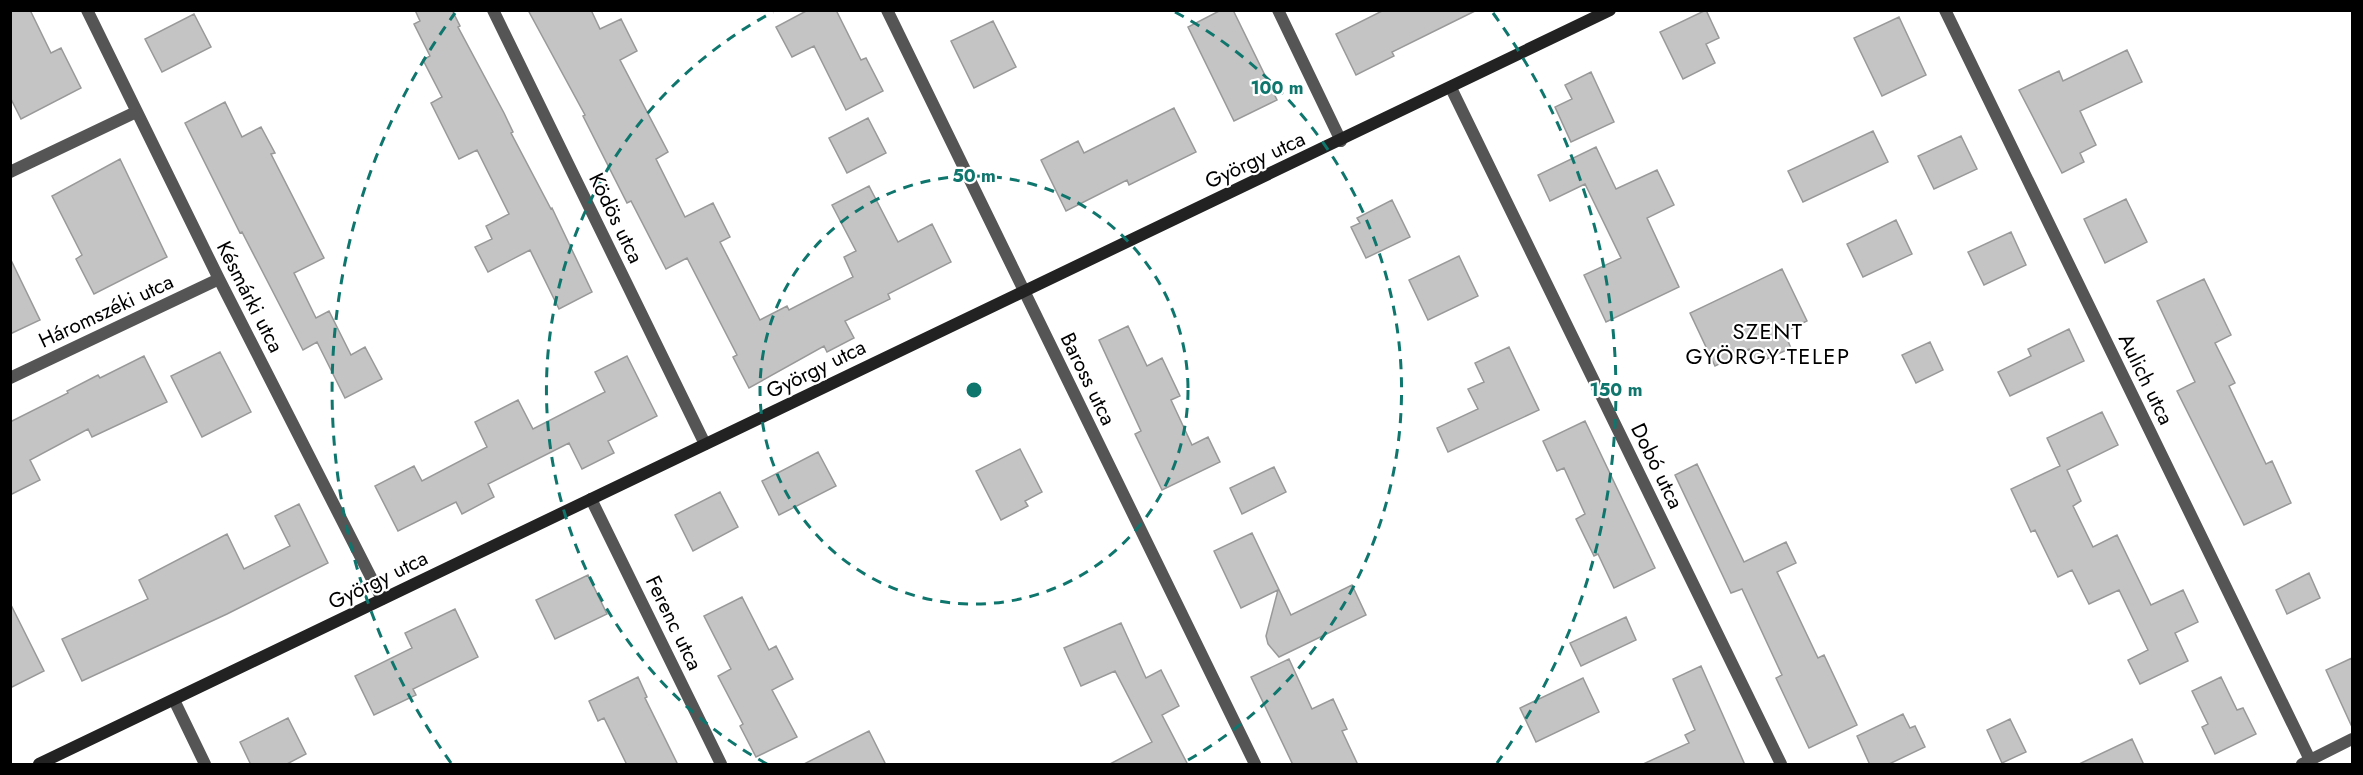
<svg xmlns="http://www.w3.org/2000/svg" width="2363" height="775" viewBox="0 0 2363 775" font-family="Jost,sans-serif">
  <rect width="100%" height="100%" fill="#fff"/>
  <path fill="#c4c4c4" stroke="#999" stroke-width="1.5" d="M 10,10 L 30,10 L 51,53 L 61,48 L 81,88 L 21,119 L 10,97 Z
    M 415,10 L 452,10 L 460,26 L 458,27 L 504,113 L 513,132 L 511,133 L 551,209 L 552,208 L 592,292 L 559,309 L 530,250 L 488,272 L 475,247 L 492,239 L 486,226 L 509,214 L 477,150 L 459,159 L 431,103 L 442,97 L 423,60 L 430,56 L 414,24 L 420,21 Z
    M 528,10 L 591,10 L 600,29 L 621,19 L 637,51 L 620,60 L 668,152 L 656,159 L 685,217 L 713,203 L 730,237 L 720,242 L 760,320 L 787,306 L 789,310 L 853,277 L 844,257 L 856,251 L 832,205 L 869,186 L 898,242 L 932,224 L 951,262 L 888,294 L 890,299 L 845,321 L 854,338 L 827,352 L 824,346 L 749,388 L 733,357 L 737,355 L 687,258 L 666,269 L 631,201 L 627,203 L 583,116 L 585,115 Z
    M 808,10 L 836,10 L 861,60 L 866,58 L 883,91 L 846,110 L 814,46 L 792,57 L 776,27 Z
    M 1221,10 L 1233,10 L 1277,100 L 1234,121 L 1188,27 Z
    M 1384,10 L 1477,10 L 1392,52 L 1394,56 L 1356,75 L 1336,34 Z
    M 1706,10 L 1719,38 L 1706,44 L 1715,63 L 1683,79 L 1660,32 Z
    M 194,14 L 211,47 L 162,72 L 145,39 Z
    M 1899,17 L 1926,75 L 1882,96 L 1854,38 Z
    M 993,21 L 1016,67 L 974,88 L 951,41 Z
    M 2127,50 L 2142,82 L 2080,111 L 2096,145 L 2080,153 L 2084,162 L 2062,173 L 2019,90 L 2059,71 L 2063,81 Z
    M 1591,72 L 1614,122 L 1571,142 L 1555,107 L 1572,99 L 1565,85 Z
    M 225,102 L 242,137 L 261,127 L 275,153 L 271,154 L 324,258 L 294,273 L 316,318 L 329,311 L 351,355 L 365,347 L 382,379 L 345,398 L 317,342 L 303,350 L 242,232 L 240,233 L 185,123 Z
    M 1174,108 L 1196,152 L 1129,185 L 1127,180 L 1066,211 L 1041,160 L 1078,141 L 1084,153 Z
    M 868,118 L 886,153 L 847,173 L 829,138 Z
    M 1873,131 L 1888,162 L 1803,202 L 1788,171 Z
    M 1961,136 L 1977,169 L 1934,189 L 1918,156 Z
    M 1596,147 L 1616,189 L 1657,170 L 1674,205 L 1647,218 L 1679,287 L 1606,322 L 1584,275 L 1621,258 L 1585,184 L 1550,201 L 1538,175 Z
    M 120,159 L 167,257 L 94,294 L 76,259 L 82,255 L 52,196 Z
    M 2126,199 L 2147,242 L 2105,263 L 2084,219 Z
    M 1392,200 L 1410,237 L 1366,258 L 1351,227 L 1360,223 L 1357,218 Z
    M 1896,220 L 1912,254 L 1863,277 L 1847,244 Z
    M 2011,232 L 2026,265 L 1984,285 L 1968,252 Z
    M 1459,256 L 1478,296 L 1428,320 L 1409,280 Z
    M 10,258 L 40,320 L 10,334 Z
    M 1782,269 L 1807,321 L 1784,332 L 1791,348 L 1756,364 L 1749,349 L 1715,366 L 1690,313 Z
    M 2204,279 L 2231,335 L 2215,343 L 2235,383 L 2229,386 L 2266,464 L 2272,461 L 2291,503 L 2244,525 L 2177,391 L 2195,382 L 2157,301 Z
    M 1128,326 L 1147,366 L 1162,358 L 1180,396 L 1171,400 L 1192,445 L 1208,437 L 1220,462 L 1162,490 L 1135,434 L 1141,431 L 1099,340 Z
    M 2069,329 L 2084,361 L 2010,396 L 1998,372 L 2031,356 L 2028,349 Z
    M 1930,342 L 1943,370 L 1916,383 L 1902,355 Z
    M 1509,347 L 1539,410 L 1448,452 L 1437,428 L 1478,409 L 1468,389 L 1484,382 L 1475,363 Z
    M 220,352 L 251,412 L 202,437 L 171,376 Z
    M 144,356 L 167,402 L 92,437 L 88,429 L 30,460 L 40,480 L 10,495 L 10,422 L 68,393 L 67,391 L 98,375 L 100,378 Z
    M 627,356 L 657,416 L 608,441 L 614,453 L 582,469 L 569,443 L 488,484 L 494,497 L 462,514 L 456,502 L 398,531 L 375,486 L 414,466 L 422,481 L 487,447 L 475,422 L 518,400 L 533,429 L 605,392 L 595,372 Z
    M 2102,412 L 2118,445 L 2067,470 L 2081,501 L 2073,506 L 2093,547 L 2117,535 L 2151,605 L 2183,590 L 2198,622 L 2175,633 L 2188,661 L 2140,684 L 2128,660 L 2148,650 L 2119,590 L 2089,604 L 2072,570 L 2058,577 L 2035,530 L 2031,532 L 2011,489 L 2060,466 L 2047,438 Z
    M 1585,421 L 1655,568 L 1614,588 L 1598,554 L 1594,556 L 1576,519 L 1585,514 L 1564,468 L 1557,471 L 1543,441 Z
    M 1020,449 L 1042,492 L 1025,501 L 1028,506 L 1001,520 L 976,471 Z
    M 818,452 L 836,486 L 779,515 L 762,481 Z
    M 1697,464 L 1744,562 L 1786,542 L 1796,563 L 1777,572 L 1818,658 L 1824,655 L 1857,725 L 1809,748 L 1776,678 L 1782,675 L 1742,589 L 1731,593 L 1675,475 Z
    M 1274,467 L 1286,492 L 1242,514 L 1230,488 Z
    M 720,492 L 738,527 L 693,551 L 675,515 Z
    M 299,504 L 328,563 L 227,614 L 82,681 L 62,639 L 148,599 L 139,580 L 227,534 L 244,569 L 290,546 L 275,516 Z
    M 1252,533 L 1291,615 L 1352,585 L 1366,615 L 1279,657 L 1268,644 L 1266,636 L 1278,590 L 1241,608 L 1214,551 Z
    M 2309,573 L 2320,598 L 2287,614 L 2276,590 Z
    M 588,575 L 607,614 L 555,639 L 536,600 Z
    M 742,597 L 769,650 L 776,646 L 793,679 L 772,690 L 797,737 L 756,757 L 740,726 L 743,724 L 718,676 L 731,669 L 704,616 Z
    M 10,603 L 44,671 L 10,688 Z
    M 455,609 L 478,657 L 413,689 L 416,695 L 374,715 L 355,676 L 412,648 L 405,633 Z
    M 1626,617 L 1636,640 L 1581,666 L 1570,643 Z
    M 1121,623 L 1146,678 L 1161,670 L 1179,706 L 1162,715 L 1188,765 L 1108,765 L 1152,742 L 1115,671 L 1081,686 L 1064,648 Z
    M 2352,658 L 2352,727 L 2326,670 Z
    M 1289,659 L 1312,709 L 1333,699 L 1347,729 L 1342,731 L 1358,765 L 1293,765 L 1251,677 Z
    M 1701,666 L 1745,765 L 1641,765 L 1689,743 L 1685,735 L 1695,730 L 1673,679 Z
    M 638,677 L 647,697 L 645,698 L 678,765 L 627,765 L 604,718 L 598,721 L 589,701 Z
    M 2221,677 L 2237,710 L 2243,708 L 2256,734 L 2215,754 L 2202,727 L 2208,724 L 2192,691 Z
    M 1583,678 L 1599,712 L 1536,742 L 1520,708 Z
    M 1903,714 L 1910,728 L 1915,726 L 1925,747 L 1887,765 L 1870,765 L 1857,736 Z
    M 288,718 L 306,754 L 285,765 L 251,765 L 240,742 Z
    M 2010,719 L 2026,752 L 2002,763 L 1987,730 Z
    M 869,731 L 886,765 L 802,765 Z
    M 2132,739 L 2144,765 L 2077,765 Z"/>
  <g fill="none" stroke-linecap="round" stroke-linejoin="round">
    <path stroke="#555" stroke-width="12" d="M 87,10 L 219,279 L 382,599
      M 493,10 L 705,444
      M 887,10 L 1255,764
      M 1278,10 L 1341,141
      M 1945,10 L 2312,764
      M 1451,88 L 1781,764
      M 10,172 L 136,112
      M 10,378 L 219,279
      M 591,499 L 721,764
      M 174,700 L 205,764
      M 2302,764 L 2352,739"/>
    <path stroke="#222" stroke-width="12" d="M 39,764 L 1610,10"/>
  </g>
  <g fill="none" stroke="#0f766e" stroke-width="3" stroke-dasharray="10 8">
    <circle cx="974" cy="390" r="214"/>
    <path d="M767 764A428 428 0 0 1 773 12M1175 12A428 428 0 0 1 1181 764"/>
    <path d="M451 763A642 642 0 0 1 455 13M1493 13A642 642 0 0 1 1497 763"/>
  </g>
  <g text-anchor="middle" stroke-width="4.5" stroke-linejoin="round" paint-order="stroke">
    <g font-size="21" fill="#000" stroke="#fff">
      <text transform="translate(1255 160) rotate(-25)" y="7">György utca</text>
      <text transform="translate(616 218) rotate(64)" y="7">Ködös utca</text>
      <text transform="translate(250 297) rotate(63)" y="7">Késmárki utca</text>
      <text transform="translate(106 311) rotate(-25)" y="7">Háromszéki utca</text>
      <text transform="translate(816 369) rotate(-26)" y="7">György utca</text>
      <text transform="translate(1088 379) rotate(64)" y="7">Baross utca</text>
      <text transform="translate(2146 379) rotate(64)" y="7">Aulich utca</text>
      <text transform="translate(1657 466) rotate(64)" y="7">Dobó utca</text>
      <text transform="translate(378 580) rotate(-26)" y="7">György utca</text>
      <text transform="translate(674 623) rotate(64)" y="7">Ferenc utca</text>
    </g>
    <g font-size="22" letter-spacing="1.5" fill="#000" stroke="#fff">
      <text x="1768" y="339">SZENT<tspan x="1768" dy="25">GYÖRGY-TELEP</tspan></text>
    </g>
  </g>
  <circle cx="974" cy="390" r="9" fill="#0f766e" stroke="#fff" stroke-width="3"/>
  <g font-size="18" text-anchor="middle" font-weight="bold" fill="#0f766e" stroke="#fff" stroke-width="4.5" stroke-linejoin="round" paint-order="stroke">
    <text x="1277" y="94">100 m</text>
    <text x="974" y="182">50 m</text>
    <text x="1616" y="396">150 m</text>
  </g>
  <rect width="2363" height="775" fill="none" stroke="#000000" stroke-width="24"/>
</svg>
